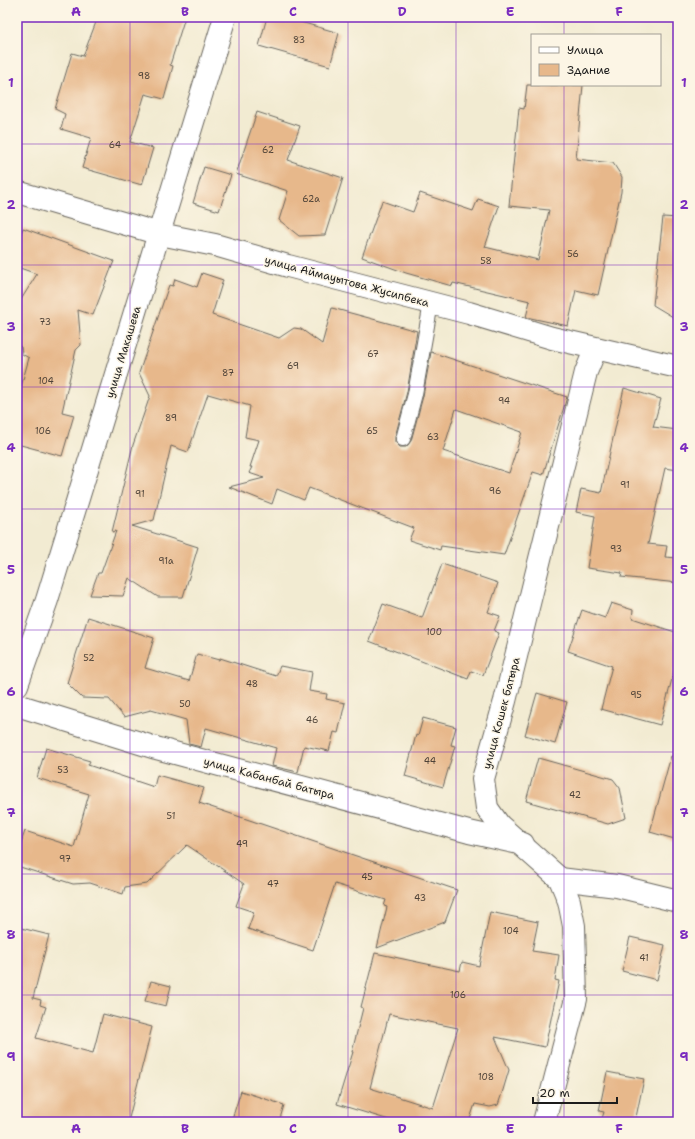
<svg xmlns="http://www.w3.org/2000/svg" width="695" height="1139" viewBox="0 0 695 1139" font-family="'Shantell Sans',sans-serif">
  <rect width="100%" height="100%" fill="#fcf5e5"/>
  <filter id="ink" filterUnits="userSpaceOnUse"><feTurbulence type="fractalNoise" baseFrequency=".025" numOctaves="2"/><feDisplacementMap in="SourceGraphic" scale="8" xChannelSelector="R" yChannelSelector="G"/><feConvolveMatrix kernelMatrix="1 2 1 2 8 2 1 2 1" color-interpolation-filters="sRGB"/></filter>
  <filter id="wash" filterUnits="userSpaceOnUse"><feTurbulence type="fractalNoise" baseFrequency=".012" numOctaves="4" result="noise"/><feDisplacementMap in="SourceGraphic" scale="16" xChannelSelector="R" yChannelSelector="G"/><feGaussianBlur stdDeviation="0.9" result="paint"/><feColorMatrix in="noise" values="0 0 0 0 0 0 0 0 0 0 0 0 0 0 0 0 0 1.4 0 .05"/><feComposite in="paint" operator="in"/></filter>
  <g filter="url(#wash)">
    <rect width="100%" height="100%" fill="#f2ebd2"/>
    <g id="blocks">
      <path fill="#e7b88b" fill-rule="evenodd" d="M 98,17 L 185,17 L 170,65 L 173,66 L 164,99 L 145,94 L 130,142 L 153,148 L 142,185 L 82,168 L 91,138 L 61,129 L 65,114 L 55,109 L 72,53 L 83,56 Z
        M 267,17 L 283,17 L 339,33 L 330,66 L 259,46 Z
        M 527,85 L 583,85 L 576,159 L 613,163 L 622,177 L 621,192 L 598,295 L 576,290 L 568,326 L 526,317 L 530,301 L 453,283 L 452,286 L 406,273 L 362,257 L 382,201 L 413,212 L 420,193 L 473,211 L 478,199 L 499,206 L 485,247 L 538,260 L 549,210 L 509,206 L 519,108 L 524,109 Z
        M 257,112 L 300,126 L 288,160 L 343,178 L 325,235 L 299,236 L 279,220 L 288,191 L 236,174 Z
        M 204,167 L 231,175 L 219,211 L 193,203 Z
        M 663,217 L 678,218 L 678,320 L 653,305 Z
        M 23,228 L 114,261 L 93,315 L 78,310 L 81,345 L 76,350 L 62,412 L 74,415 L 62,456 L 17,444 L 17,401 L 29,358 L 22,354 L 21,347 L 17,345 L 17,306 L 37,274 L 17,267 L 17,244 Z
        M 202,273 L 223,280 L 212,315 L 279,338 L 294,328 L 301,329 L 322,344 L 332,308 L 417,331 L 407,392 L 395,437 L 395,442 L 400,447 L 406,447 L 411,441 L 423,396 L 431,352 L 567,397 L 543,475 L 533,472 L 504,555 L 441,546 L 440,550 L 409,540 L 414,528 L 309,488 L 304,500 L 277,489 L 272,504 L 229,487 L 264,478 L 249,473 L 252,467 L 250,467 L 259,440 L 245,437 L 250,406 L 208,394 L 188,452 L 171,446 L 154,520 L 132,526 L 198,547 L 183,597 L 158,597 L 129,578 L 123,596 L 90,595 L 98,573 L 101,573 L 116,531 L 112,532 L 133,445 L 150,396 L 139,373 L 169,285 L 173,286 L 175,279 L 197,287 ZM 456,409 L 522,432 L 509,473 L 443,451 Z
        M 624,388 L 661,399 L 653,427 L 678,430 L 678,470 L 665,468 L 648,544 L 667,546 L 665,557 L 678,558 L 678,583 L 621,577 L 622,573 L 587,568 L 595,516 L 576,512 L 581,489 L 601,493 Z
        M 442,564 L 498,583 L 488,612 L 500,616 L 494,631 L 499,633 L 483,675 L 471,671 L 468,679 L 369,641 L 383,604 L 422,618 Z
        M 611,603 L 633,610 L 632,618 L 678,633 L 678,656 L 660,725 L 601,709 L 612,666 L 568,651 L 582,610 L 605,618 Z
        M 88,617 L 154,638 L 145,668 L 189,681 L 197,654 L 219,660 L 220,658 L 276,676 L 280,666 L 312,672 L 309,691 L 327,694 L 326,699 L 345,703 L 338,733 L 334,732 L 329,751 L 304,746 L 298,772 L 272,766 L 276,748 L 206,728 L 201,747 L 189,744 L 186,720 L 151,710 L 124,717 L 109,699 L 82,698 L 67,683 Z
        M 537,693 L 567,702 L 555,744 L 525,735 Z
        M 423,718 L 456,727 L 451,745 L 455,746 L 443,787 L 405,776 L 416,735 L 418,736 Z
        M 46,748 L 90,761 L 88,765 L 154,787 L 157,775 L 204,788 L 199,803 L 457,890 L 445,922 L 377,948 L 387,907 L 384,906 L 386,900 L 335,884 L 313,950 L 248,929 L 254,912 L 236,906 L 244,884 L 187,845 L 147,884 L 125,887 L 123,894 L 90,883 L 73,884 L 17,866 L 17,854 L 25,831 L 74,847 L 89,794 L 37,778 Z
        M 671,756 L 678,757 L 678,840 L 650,832 Z
        M 538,758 L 613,779 L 620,788 L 626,818 L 608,824 L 526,801 Z
        M 490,912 L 538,922 L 532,951 L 559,955 L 555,980 L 559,981 L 545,1047 L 495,1037 L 509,1070 L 503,1090 L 498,1105 L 490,1107 L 475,1104 L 469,1122 L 396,1122 L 337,1104 L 353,1052 L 352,1052 L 363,1008 L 361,1007 L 375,953 L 460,971 L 462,962 L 479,966 ZM 389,1014 L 458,1028 L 433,1108 L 370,1088 Z
        M 17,927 L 49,935 L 33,998 L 41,1000 L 40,1005 L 46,1007 L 36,1038 L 93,1053 L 103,1014 L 152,1027 L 128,1122 L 17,1122 Z
        M 630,937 L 665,945 L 657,980 L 622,971 Z
        M 151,981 L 171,986 L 166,1006 L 145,1001 Z
        M 607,1072 L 644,1079 L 635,1122 L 601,1122 L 604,1112 L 599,1111 Z
        M 241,1091 L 284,1105 L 279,1122 L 231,1122 Z"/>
    </g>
  </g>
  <g filter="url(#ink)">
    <use href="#blocks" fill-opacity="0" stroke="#67645c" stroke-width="1"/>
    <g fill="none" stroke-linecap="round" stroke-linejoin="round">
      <g stroke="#67645c" stroke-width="16">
        <path id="lane" d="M 403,439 L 415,394 L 431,303"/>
      </g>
      <g stroke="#67645c" stroke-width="24">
        <path id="street" d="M 17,705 L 156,748 L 469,832 L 523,844
          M 560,879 L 617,886 L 678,901"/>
      </g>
      <g stroke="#67645c" stroke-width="24">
        <path id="secondary" d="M 17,192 L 160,234 L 215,245 L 288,266 L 469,313 L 552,338 L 678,367
          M 17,685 L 47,600 L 225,17
          M 544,1122 L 576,999 L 574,926 L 569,901 L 560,879 L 499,825 L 487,808 L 483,779 L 505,701 L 586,372 L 596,348"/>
      </g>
      <use href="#lane" stroke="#fff" stroke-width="14"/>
      <use href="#street" stroke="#fff" stroke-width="22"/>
      <use href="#secondary" stroke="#fff" stroke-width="22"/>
    </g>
  </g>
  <path fill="none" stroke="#7b2cbf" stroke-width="1" stroke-opacity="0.55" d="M 130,17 L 130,1122M 239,17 L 239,1122M 348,17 L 348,1122M 456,17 L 456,1122M 564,17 L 564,35M 564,85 L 564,1122M 17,144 L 678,144M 17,265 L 678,265M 17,387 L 678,387M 17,509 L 678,509M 17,630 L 678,630M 17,752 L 678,752M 17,874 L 678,874M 17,995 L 678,995"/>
  <g text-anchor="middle" stroke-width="3" stroke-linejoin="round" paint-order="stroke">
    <g font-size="9" fill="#4f4338">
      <text x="299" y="43">83</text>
      <text x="144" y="79">98</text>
      <text x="115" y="148">64</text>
      <text x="268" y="153">62</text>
      <text x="311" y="202">62а</text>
      <text x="573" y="257">56</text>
      <text x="486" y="264">58</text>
      <text x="45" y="325">73</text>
      <text x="373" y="357">67</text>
      <text x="293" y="369">69</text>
      <text x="228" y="376">87</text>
      <text x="46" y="384">104</text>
      <text x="504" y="404">94</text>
      <text x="171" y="421">89</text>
      <text x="43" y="434">106</text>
      <text x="372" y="434">65</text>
      <text x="433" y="440">63</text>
      <text x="625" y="488">91</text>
      <text x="495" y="494">96</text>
      <text x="140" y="497">91</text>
      <text x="616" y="552">93</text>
      <text x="166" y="564">91а</text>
      <text x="434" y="635">100</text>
      <text x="89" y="661">52</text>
      <text x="252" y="687">48</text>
      <text x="636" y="698">95</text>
      <text x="185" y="707">50</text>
      <text x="312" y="723">46</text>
      <text x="430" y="764">44</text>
      <text x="63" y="773">53</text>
      <text x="575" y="798">42</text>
      <text x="171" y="819">51</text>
      <text x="242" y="847">49</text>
      <text x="65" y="862">97</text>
      <text x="367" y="880">45</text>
      <text x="273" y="887">47</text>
      <text x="420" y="901">43</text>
      <text x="511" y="934">104</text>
      <text x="644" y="961">41</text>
      <text x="458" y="998">106</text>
      <text x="486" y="1080">108</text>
    </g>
    <g font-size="11" fill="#1c1c1c" stroke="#fcf5e5">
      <text transform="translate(347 281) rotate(15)" y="4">улица Аймауытова Жусипбека</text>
      <text transform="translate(123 352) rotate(-73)" y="4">улица Макашева</text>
      <text transform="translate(501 713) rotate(-75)" y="4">улица Кошек батыра</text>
      <text transform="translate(269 778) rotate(15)" y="4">улица Кабанбай батыра</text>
    </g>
  </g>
  <rect width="695" height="1139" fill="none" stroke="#fcf5e5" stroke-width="44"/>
  <rect x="531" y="34" width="130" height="52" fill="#fcf5e5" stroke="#a29e95"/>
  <rect x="539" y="47" width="20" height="6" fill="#ffffff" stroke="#a29e95"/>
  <text x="567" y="54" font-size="12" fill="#1c1c1c">Улица</text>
  <rect x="539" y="64" width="20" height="12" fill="#e7b88b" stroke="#a29e95"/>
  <text x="567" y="74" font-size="12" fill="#1c1c1c">Здание</text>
  <path d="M533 1097v6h84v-6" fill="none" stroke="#1c1c1c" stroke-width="2"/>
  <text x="539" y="1097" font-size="12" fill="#1c1c1c" stroke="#fcf5e5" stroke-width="3" paint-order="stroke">20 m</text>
  <rect x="22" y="22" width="651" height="1095" fill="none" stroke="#7b2cbf" stroke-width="1.5"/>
  <g font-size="13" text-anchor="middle" font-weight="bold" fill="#7b2cbf">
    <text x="76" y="16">A</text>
    <text x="185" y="16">B</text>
    <text x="293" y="16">C</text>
    <text x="402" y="16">D</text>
    <text x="510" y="16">E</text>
    <text x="619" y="16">F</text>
    <text x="11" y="87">1</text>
    <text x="684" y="87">1</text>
    <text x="11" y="209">2</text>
    <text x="684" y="209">2</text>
    <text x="11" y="331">3</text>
    <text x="684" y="331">3</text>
    <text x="11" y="452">4</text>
    <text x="684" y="452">4</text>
    <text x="11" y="574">5</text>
    <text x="684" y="574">5</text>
    <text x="11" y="696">6</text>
    <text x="684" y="696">6</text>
    <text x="11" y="817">7</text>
    <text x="684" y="817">7</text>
    <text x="11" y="939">8</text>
    <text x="684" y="939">8</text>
    <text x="11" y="1061">9</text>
    <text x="684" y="1061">9</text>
    <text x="76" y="1133">A</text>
    <text x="185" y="1133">B</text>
    <text x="293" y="1133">C</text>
    <text x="402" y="1133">D</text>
    <text x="510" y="1133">E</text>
    <text x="619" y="1133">F</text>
  </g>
</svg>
